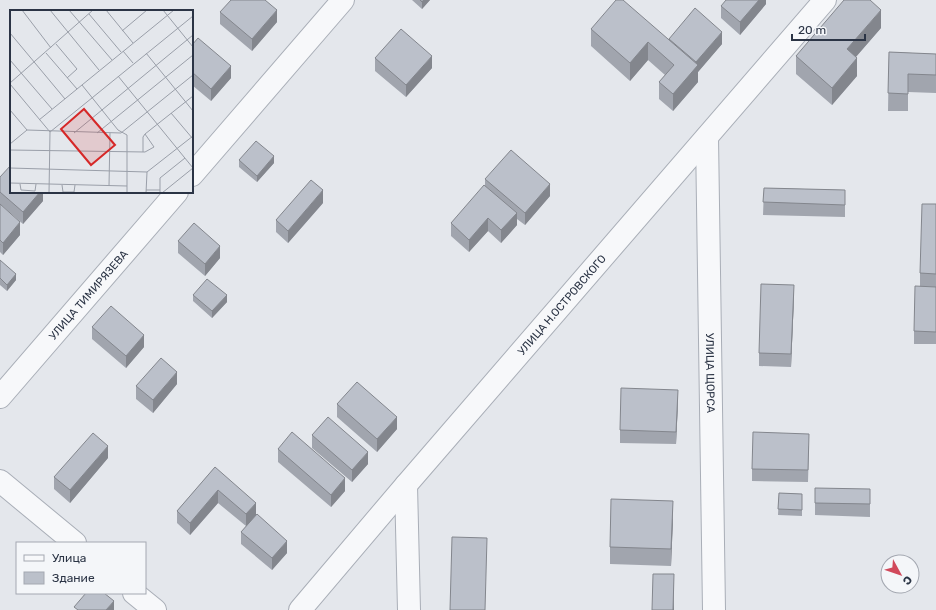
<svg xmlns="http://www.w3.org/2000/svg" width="936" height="610" viewBox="0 0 936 610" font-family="Rubik,sans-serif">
  <rect width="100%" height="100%" fill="#e4e7ec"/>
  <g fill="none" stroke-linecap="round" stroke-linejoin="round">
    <g stroke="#a9aeb7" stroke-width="24">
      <g id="minor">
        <path id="s1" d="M 707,137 L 714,610"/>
        <path d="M 192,175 L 343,0"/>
        <path id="s2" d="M 0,397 L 177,192"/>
        <path d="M 0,481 L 75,543"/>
        <path d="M 406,485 L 409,610"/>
        <path d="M 134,593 L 155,610"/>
        <path id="s3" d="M 300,610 L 406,485 L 825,0"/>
      </g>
    </g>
    <use href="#minor" stroke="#f7f8fa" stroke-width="22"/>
  </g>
  <path fill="#a1a5ae" d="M 412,0 L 430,0 L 422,9 Z
    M 766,0 L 766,4 L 740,35 L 721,18 L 721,6 Z
    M 220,12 L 277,22 L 252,51 L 220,24 Z
    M 881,28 L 856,57 L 857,76 L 832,105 L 796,74 L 796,56 Z
    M 591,29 L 669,39 L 722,44 L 698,72 L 698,82 L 673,111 L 659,99 L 659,82 L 665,75 L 648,60 L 630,81 L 591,46 Z
    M 192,45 L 231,78 L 211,101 L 192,85 Z
    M 889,52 L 936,54 L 936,93 L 908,92 L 908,111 L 888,111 Z
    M 375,58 L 432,68 L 406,97 L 375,71 Z
    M 239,160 L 274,163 L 257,182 L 239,167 Z
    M 0,177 L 43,192 L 43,201 L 23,224 L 0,204 Z
    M 485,179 L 550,196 L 525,225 L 517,219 L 517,225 L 501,243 L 488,231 L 469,252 L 451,236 L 451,223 L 485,186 Z
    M 764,188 L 845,190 L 845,217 L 763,215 Z
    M 323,203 L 288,243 L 276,232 L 276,220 Z
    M 0,204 L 20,235 L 3,255 L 0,252 Z
    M 936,204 L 936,344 L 914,344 L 914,331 L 920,286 L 920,273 Z
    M 178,241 L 220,258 L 205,276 L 178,253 Z
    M 0,260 L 16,280 L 7,291 L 0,285 Z
    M 193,295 L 227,302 L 212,318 L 193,301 Z
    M 794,297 L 791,367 L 759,366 L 759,353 Z
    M 92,327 L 144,347 L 126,368 L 92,339 Z
    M 177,384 L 153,413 L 136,399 L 136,386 Z
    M 678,402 L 676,444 L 620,443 L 620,430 Z
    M 337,404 L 397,429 L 377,452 L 337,417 Z
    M 312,435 L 368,464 L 352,482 L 312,448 Z
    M 809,446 L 808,482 L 752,481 L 752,469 Z
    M 278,449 L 345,491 L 331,507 L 278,462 Z
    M 108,458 L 70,503 L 54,489 L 54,477 Z
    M 215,467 L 256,515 L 287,553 L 272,570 L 241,544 L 241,532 L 246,526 L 218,503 L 190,535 L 177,523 L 177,511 Z
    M 779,493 L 802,494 L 802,516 L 778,515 Z
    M 870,502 L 870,517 L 815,515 L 815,503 Z
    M 673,519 L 671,566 L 610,564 L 610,547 Z"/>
  <path fill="#83868d" d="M 424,0 L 430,0 L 422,9 L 422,2 Z
    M 759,0 L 766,0 L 766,4 L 740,35 L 740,22 Z
    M 277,10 L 277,22 L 252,51 L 252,39 Z
    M 881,10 L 881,28 L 847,67 L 847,49 Z
    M 722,32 L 722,44 L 698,72 L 698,82 L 673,111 L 673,94 L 695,63 Z
    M 648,42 L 648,60 L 630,81 L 630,63 Z
    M 432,56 L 432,68 L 406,97 L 406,85 Z
    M 857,58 L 857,76 L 832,105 L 832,88 Z
    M 231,66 L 231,78 L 211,101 L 211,89 Z
    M 274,156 L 274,163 L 257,182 L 257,176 Z
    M 550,184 L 550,196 L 525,225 L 525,213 Z
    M 323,190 L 323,203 L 288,243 L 288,231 Z
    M 40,192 L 43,192 L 43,201 L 23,224 L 23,212 Z
    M 517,213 L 517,225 L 501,243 L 501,230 Z
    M 488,218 L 488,231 L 469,252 L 469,240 Z
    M 20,222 L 20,235 L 3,255 L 3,243 Z
    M 220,246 L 220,258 L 205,276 L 205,264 Z
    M 16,274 L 16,280 L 7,291 L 7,285 Z
    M 794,285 L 794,297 L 791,367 L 791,354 Z
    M 227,295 L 227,302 L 212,318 L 212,311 Z
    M 144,335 L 144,347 L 126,368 L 126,356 Z
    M 177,372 L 177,384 L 153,413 L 153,400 Z
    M 678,390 L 678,402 L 676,444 L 676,432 Z
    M 397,417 L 397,429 L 377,452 L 377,439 Z
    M 108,446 L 108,458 L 70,503 L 70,490 Z
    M 368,452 L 368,464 L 352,482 L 352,470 Z
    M 345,478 L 345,491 L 331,507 L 331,495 Z
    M 218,490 L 218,503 L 190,535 L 190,523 Z
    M 673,501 L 673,519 L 671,566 L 671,549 Z
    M 256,503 L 256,515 L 246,527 L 246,514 Z
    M 287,541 L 287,553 L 272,570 L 272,558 Z
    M 674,574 L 674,610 L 673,610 Z
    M 114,601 L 114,610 L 106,610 Z"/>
  <path fill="#bbc0ca" stroke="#83868d" d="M 231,0 L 265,0 L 277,10 L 252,39 L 220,12 Z
    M 420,0 L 424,0 L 422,2 Z
    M 616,0 L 623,0 L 698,65 L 673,94 L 659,82 L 674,65 L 648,42 L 630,63 L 591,29 Z
    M 726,0 L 759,0 L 740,22 L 721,6 Z
    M 844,0 L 870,0 L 881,10 L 847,49 L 857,58 L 832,88 L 796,56 Z
    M 695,8 L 722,32 L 696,62 L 669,39 Z
    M 401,29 L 432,56 L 406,85 L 375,58 Z
    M 198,38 L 231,66 L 211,89 L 192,72 L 192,45 Z
    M 889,52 L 936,54 L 936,75 L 908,74 L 908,94 L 888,93 Z
    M 256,141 L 274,156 L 257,176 L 239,160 Z
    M 511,150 L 550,184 L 525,213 L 485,179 Z
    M 11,165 L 11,192 L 40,192 L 23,212 L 0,192 L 0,177 Z
    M 311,180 L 323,190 L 288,231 L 276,220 Z
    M 484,185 L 517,213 L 501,230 L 488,218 L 469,240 L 451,223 Z
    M 764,188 L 845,190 L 845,205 L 763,202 Z
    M 0,204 L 20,222 L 3,243 L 0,240 Z
    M 922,204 L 936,204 L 936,274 L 920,273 Z
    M 194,223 L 220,246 L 205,264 L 178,241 Z
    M 0,260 L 16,274 L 7,285 L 0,278 Z
    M 207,279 L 227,295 L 212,311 L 193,295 Z
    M 761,284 L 794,285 L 791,354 L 759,353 Z
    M 915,286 L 936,287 L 936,332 L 914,331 Z
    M 111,306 L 144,335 L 126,356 L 92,327 Z
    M 161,358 L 177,372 L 153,400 L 136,386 Z
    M 357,382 L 397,417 L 377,439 L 337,404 Z
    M 621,388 L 678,390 L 676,432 L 620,430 Z
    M 328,417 L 368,452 L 352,470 L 312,435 Z
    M 292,432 L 345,478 L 331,495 L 278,449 Z
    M 753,432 L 809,434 L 808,470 L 752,469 Z
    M 93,433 L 108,446 L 70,490 L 54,477 Z
    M 215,467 L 256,503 L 246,514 L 218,490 L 190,523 L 177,511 Z
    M 815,488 L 870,489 L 870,504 L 815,503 Z
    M 779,493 L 802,494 L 802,510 L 778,509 Z
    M 611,499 L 673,501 L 671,549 L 610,547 Z
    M 257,514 L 287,541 L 272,558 L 241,532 Z
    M 452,537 L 487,538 L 485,610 L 450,610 Z
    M 653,574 L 674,574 L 673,610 L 652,610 Z
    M 86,593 L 104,593 L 114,601 L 106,610 L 78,610 L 74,607 Z"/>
  <g text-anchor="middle" stroke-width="3.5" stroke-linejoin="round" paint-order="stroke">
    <g font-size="11" fill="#2b3445" stroke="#f4f6f9">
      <text dy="4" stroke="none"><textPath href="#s2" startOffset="135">УЛИЦА ТИМИРЯЗЕВА</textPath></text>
      <text dy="4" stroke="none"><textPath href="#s3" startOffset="402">УЛИЦА Н.ОСТРОВСКОГО</textPath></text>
      <text dy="4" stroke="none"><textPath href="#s1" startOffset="236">УЛИЦА ЩОРСА</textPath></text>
    </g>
  </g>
  <g transform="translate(10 10)">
    <rect width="183" height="183" fill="#e4e7ec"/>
    <path fill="none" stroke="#9a9fa9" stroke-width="1" d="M 12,0 L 41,38M 40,0 L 89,60M 59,0 L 102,50M 96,0 L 123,33M 153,0 L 183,37M 79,4 L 111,42M 112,21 L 137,0M 0,23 L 55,89M 46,34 L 67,59 L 57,68M 113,41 L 123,53M 36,43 L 67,79M 136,43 L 183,101M 0,50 L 42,99M 108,66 L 183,158M 0,73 L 83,0M 0,74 L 40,122M 72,75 L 108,120 L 117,125 L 117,183M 0,100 L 17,120M 161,103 L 183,129M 29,110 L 164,0M 17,120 L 111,123M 40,122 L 183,6M 64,123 L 183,25M 87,123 L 183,45M 111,123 L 183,65M 0,134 L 17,120M 0,140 L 135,142 L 144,137 L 135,124M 133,142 L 133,127 L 135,124 L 183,86M 0,158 L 137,162 L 183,126M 0,173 L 117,176M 10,174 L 11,180 L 25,181 L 26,174M 52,175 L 53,182 L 64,182 L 65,175M 99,176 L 100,123M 136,180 L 150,180M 39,183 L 40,122M 136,183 L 137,162M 150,183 L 150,168 L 175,148M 152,183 L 183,158"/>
    <path fill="#d62828" fill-opacity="0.15" stroke="#d62828" stroke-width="2" d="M 74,99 L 105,135 L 81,155 L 51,119 Z"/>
    <rect width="183" height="183" fill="none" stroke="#2b3445" stroke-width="2"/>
  </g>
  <rect x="16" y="542" width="130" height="52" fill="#f4f6f9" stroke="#a4a8b1"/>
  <rect x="24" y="555" width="20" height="6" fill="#f7f8fa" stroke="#a4a8b1"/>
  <text x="52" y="562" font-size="12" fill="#2b3445">Улица</text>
  <rect x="24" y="572" width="20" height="12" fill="#bbc0ca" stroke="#a4a8b1"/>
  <text x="52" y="582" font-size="12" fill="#2b3445">Здание</text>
  <g transform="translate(900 574) rotate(130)"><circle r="19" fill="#f4f6f9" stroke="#a4a8b1"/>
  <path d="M0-3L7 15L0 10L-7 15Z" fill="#d1495b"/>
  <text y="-6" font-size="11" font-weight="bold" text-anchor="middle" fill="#2b3445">С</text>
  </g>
  <path d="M792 34v6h73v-6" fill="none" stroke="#2b3445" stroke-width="2"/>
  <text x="798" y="34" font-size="12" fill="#2b3445" stroke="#f4f6f9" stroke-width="3" paint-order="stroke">20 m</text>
</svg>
